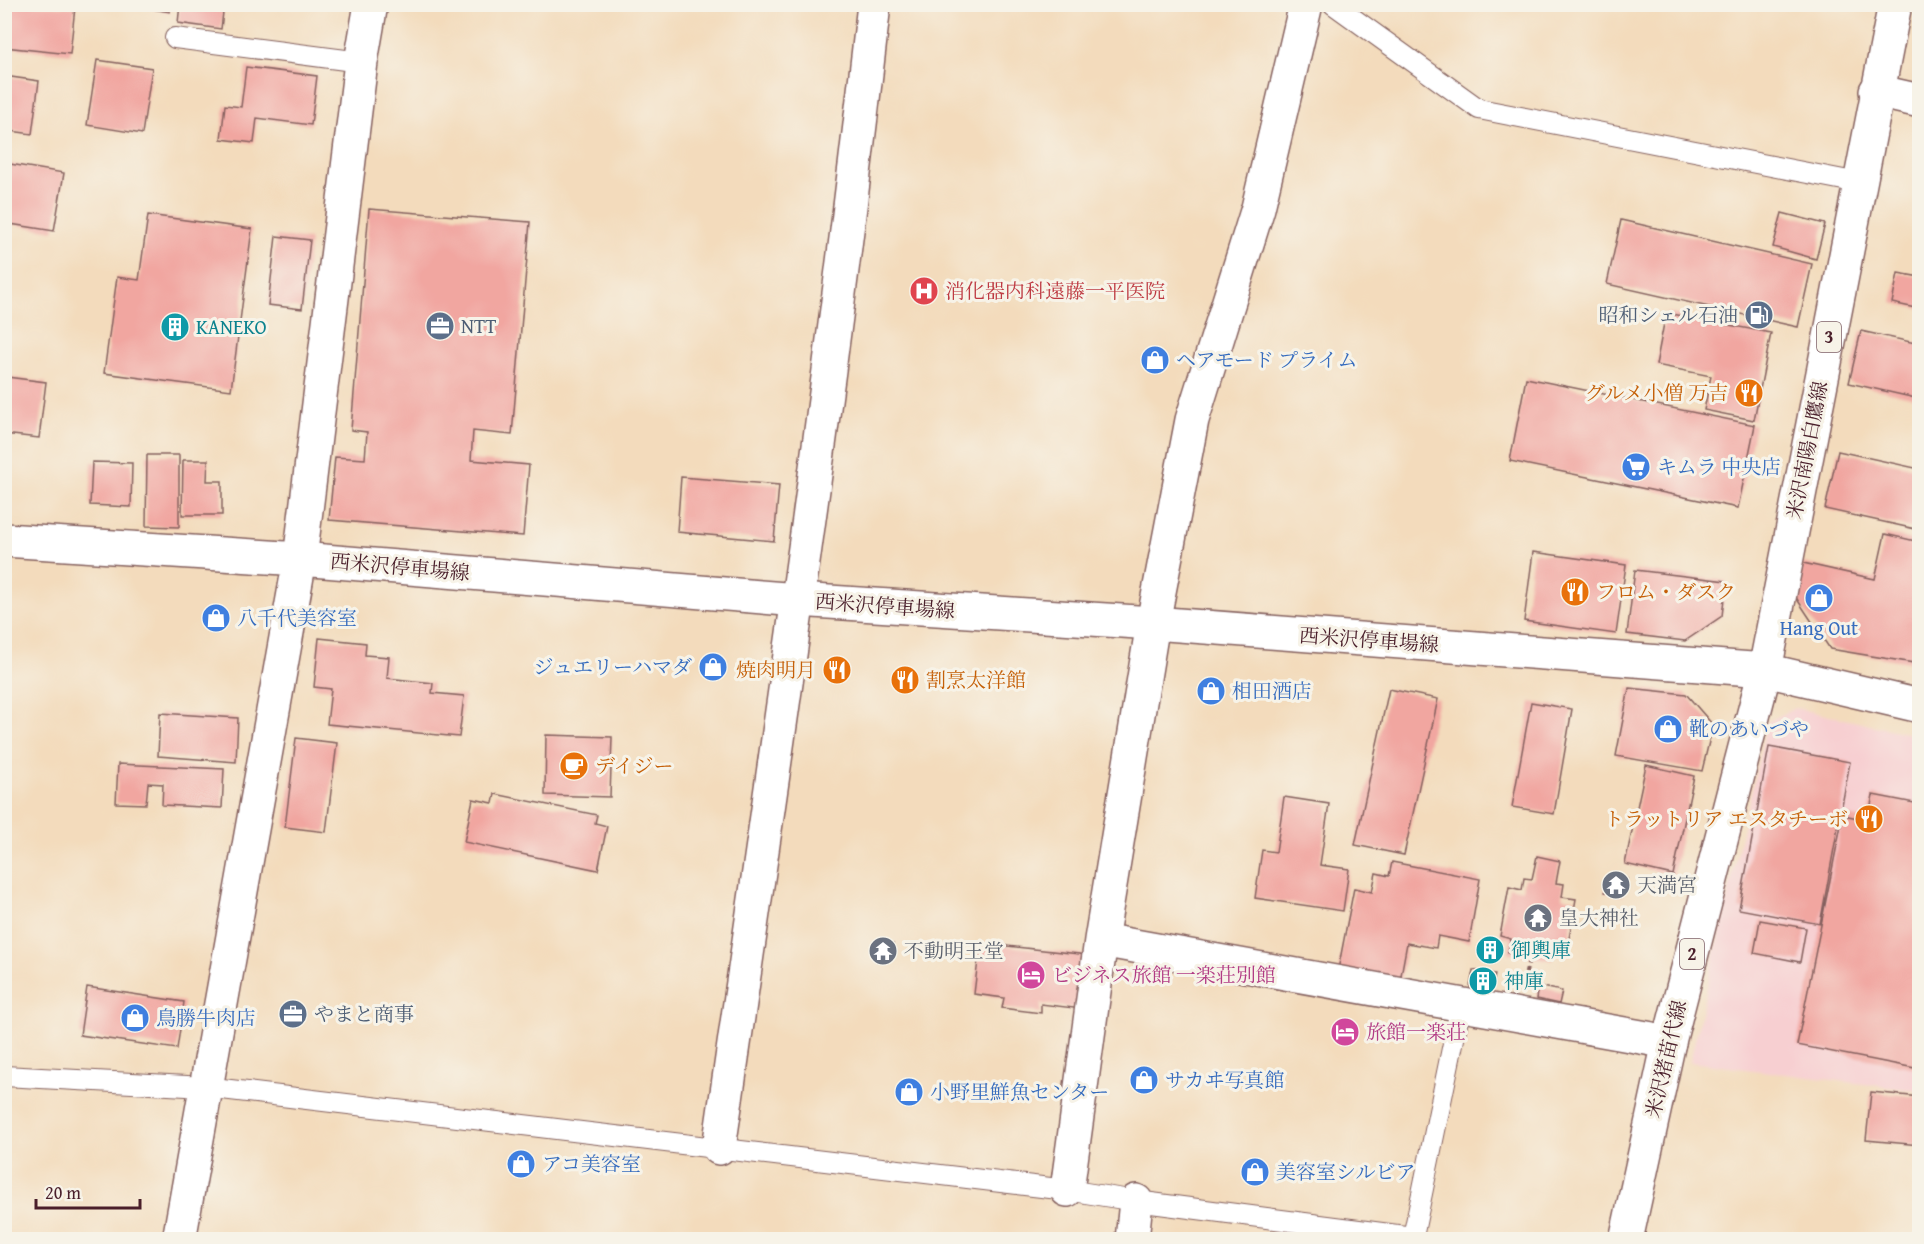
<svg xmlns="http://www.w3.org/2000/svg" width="1924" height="1244" viewBox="0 0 1924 1244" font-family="'Gentium Book Plus','Noto Serif JP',serif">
  <rect width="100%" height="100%" fill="#f7f3e8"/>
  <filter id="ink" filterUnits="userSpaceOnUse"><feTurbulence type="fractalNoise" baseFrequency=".0167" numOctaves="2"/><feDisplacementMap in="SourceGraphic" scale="12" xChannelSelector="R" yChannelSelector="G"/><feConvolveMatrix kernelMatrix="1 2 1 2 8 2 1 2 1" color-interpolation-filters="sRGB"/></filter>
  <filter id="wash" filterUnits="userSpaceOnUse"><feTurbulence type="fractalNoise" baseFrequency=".008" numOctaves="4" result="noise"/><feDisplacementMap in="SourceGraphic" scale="24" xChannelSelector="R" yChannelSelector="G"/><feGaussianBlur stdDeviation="1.35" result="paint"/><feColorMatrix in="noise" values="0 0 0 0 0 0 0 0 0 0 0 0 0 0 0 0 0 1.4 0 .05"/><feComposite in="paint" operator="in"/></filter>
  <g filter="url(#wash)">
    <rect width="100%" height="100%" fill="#f3dbbc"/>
    <path fill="#f7cfd1" d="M 1795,708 L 1919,736 L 1919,1091 L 1690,1062 L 1767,722 Z"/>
    <g id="blocks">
      <path fill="#f1a6a0" d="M 6,4 L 75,7 L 70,54 L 4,47 Z
        M 180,4 L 224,4 L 221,29 L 178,23 Z
        M 128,5 L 171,5 L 170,12 Z
        M 97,60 L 152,68 L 142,134 L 87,125 Z
        M 246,67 L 317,76 L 311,125 L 257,118 L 254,143 L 221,139 L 225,105 L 241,107 Z
        M 4,76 L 39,81 L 32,134 L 4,130 Z
        M 4,163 L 64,173 L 54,231 L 4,223 Z
        M 369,209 L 530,222 L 512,435 L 473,431 L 471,460 L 529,465 L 523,536 L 329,520 L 335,457 L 365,459 L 367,432 L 351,430 Z
        M 1782,213 L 1825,224 L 1816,259 L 1773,247 Z
        M 148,215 L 252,229 L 231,390 L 104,373 L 117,277 L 139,280 Z
        M 1621,220 L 1812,264 L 1798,327 L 1607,284 Z
        M 276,236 L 310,240 L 302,309 L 268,305 Z
        M 1898,273 L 1920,277 L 1920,309 L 1892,303 Z
        M 1666,313 L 1771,333 L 1754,420 L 1704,410 L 1711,376 L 1656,365 Z
        M 1861,331 L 1920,344 L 1920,399 L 1849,383 Z
        M 7,377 L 46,382 L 39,438 L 4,434 L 4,401 Z
        M 1526,378 L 1755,425 L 1738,508 L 1510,461 Z
        M 1838,451 L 1920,469 L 1920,530 L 1825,509 Z
        M 147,455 L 179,455 L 179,527 L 146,526 Z
        M 183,460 L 208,460 L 207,481 L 222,481 L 222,515 L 182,515 Z
        M 92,462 L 132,463 L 131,507 L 90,505 Z
        M 681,477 L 779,485 L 774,541 L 677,532 Z
        M 1885,534 L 1920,542 L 1920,664 L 1830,649 L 1795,596 L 1803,563 L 1875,579 Z
        M 1533,552 L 1626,565 L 1616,634 L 1524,621 Z
        M 1635,570 L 1726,581 L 1722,616 L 1685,641 L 1627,634 Z
        M 319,638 L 366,643 L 365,655 L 389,657 L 387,678 L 433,683 L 432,693 L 464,696 L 459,737 L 327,724 L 331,689 L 314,687 Z
        M 1629,688 L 1686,694 L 1713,725 L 1702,771 L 1616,756 Z
        M 1389,689 L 1438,699 L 1404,855 L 1355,845 Z
        M 1531,702 L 1572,709 L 1554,814 L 1512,807 Z
        M 160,713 L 238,718 L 236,762 L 158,756 Z
        M 546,735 L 612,737 L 610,797 L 545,795 Z
        M 296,738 L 337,743 L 326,832 L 285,827 Z
        M 1769,747 L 1850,762 L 1820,924 L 1739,909 Z
        M 118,764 L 224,769 L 222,808 L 162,805 L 163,784 L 148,783 L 146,804 L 116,803 Z
        M 1646,765 L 1694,776 L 1673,875 L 1625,864 Z
        M 495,794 L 597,815 L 595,823 L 607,826 L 598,870 L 464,842 L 473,799 L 493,803 Z
        M 1873,795 L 1920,804 L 1920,1069 L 1797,1045 L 1843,815 L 1868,820 Z
        M 1284,797 L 1329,804 L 1320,865 L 1349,869 L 1343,911 L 1255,898 L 1262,850 L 1276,852 Z
        M 1537,856 L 1560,861 L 1556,883 L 1564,884 L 1562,897 L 1576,899 L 1567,950 L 1554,948 L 1552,960 L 1508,953 L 1511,939 L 1500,936 L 1509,887 L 1522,890 L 1524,878 L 1532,879 Z
        M 1392,862 L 1480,879 L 1469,942 L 1438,936 L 1436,948 L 1407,943 L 1400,981 L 1338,970 L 1354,888 L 1372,892 L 1376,873 L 1389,876 Z
        M 1609,875 L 1627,879 L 1623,896 L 1605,892 Z
        M 1760,920 L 1806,928 L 1800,962 L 1754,953 Z
        M 1481,942 L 1500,946 L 1498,958 L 1479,953 Z
        M 874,943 L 893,944 L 892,959 L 873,958 Z
        M 980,943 L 1088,955 L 1082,1009 L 1041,1004 L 1041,1013 L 1002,1008 L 1004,998 L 974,994 Z
        M 1473,970 L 1495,974 L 1492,991 L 1470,987 Z
        M 1538,986 L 1562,991 L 1559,1004 L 1536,999 Z
        M 87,987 L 184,1002 L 177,1049 L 80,1035 Z
        M 1871,1092 L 1920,1097 L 1920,1145 L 1866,1140 Z"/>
    </g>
  </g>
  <g filter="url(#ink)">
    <use href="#blocks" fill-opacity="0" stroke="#85615e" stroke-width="1.5"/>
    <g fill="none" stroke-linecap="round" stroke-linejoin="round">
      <g stroke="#85615e" stroke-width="22">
        <path id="lane" d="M 1333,4 L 1479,109 L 1859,183
          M 175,38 L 361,62
          M 4,1076 L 205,1087 L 1067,1190 L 1136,1201 L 1413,1237 L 1461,1005"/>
      </g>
      <g stroke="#85615e" stroke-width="36">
        <path id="street" d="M 1101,940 L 1669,1042
          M 719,1148 C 774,767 831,387 874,4
          M 1067,1190 L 1101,940 L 1153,623 L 1192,420 L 1258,208 L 1306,4
          M 1132,1240 L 1136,1201"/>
      </g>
      <g stroke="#85615e" stroke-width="36">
        <path id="secondary" d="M 1876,91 L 1920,101
          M 4,540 L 300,559 L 798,600 L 1153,623 L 1765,670
          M 179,1240 L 300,559 L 361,62 L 371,4"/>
      </g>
      <g stroke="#85615e" stroke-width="36">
        <path id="primary" d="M 1765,670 L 1920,706
          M 1626,1240 L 1669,1042 L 1765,670 L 1895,4"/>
      </g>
      <path stroke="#85615e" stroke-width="4" stroke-dasharray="4.5 4.5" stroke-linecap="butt" d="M 1524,982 L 1528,963"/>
      <use href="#lane" stroke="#fff" stroke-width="20"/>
      <use href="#street" stroke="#fff" stroke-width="33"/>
      <use href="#secondary" stroke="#fff" stroke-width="33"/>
      <use href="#primary" stroke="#fff" stroke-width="33"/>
    </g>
  </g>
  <defs>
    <g id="hospital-disc" transform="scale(1.5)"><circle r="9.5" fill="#e0444e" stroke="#f7f3e8"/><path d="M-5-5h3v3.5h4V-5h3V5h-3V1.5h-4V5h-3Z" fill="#fff"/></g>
    <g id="fuel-disc" transform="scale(1.5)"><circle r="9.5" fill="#5c6f8a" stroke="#f7f3e8"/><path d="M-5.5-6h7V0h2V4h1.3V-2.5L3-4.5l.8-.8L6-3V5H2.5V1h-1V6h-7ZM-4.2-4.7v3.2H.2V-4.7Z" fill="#fff"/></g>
    <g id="office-disc" transform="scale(1.5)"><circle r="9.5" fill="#5c6f8a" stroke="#f7f3e8"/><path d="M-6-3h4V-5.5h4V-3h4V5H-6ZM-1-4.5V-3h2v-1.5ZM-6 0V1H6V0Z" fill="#fff"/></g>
    <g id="building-disc" transform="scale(1.5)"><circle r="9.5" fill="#0f9aa8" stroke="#f7f3e8"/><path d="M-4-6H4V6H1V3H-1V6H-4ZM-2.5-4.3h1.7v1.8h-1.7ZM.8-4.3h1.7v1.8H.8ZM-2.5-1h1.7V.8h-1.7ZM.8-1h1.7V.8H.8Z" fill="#fff"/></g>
    <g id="shop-disc" transform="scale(1.5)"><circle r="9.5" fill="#3f7fe0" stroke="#f7f3e8"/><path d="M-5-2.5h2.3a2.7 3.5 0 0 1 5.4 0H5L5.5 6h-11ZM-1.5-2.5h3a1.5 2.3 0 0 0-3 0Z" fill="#fff"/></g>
    <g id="restaurant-disc" transform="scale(1.5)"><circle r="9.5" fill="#e8710a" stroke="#f7f3e8"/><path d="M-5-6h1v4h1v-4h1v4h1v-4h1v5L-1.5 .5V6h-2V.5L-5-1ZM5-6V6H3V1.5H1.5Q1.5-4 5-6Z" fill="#fff"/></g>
    <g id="supermarket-disc" transform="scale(1.5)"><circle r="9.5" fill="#3f7fe0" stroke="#f7f3e8"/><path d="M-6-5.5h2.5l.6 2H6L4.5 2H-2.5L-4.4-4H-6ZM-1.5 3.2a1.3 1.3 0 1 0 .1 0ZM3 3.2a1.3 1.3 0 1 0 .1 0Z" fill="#fff"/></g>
    <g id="cafe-disc" transform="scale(1.5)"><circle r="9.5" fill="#e8710a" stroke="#f7f3e8"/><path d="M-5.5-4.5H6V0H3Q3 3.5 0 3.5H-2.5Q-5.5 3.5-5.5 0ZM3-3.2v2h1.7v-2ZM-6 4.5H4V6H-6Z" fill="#fff"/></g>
    <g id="temple-disc" transform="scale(1.5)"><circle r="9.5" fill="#6b7280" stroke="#f7f3e8"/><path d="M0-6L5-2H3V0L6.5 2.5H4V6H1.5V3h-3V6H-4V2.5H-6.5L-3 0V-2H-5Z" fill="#fff"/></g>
    <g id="hotel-disc" transform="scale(1.5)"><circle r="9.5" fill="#d1479c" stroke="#f7f3e8"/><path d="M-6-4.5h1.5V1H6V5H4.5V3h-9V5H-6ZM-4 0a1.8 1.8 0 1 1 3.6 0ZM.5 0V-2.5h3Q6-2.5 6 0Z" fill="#fff"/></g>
  </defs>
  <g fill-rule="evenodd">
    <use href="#hospital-disc" x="924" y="291"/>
    <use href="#fuel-disc" x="1759" y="315"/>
    <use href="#office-disc" x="440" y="326"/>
    <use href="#building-disc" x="175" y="327"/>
    <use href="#shop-disc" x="1155" y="360"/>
    <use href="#restaurant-disc" x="1749" y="393"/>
    <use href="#supermarket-disc" x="1636" y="467"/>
    <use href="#restaurant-disc" x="1575" y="592"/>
    <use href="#shop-disc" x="1819" y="598"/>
    <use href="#shop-disc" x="216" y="618"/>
    <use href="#shop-disc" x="713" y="667"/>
    <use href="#restaurant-disc" x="837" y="670"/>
    <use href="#restaurant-disc" x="905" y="680"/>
    <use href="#shop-disc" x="1211" y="691"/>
    <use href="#shop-disc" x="1668" y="729"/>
    <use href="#cafe-disc" x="574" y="766"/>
    <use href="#restaurant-disc" x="1869" y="819"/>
    <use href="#temple-disc" x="1616" y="885"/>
    <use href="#temple-disc" x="1538" y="918"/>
    <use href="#building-disc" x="1490" y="950"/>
    <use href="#temple-disc" x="883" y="951"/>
    <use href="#hotel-disc" x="1031" y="975"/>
    <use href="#building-disc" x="1483" y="981"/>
    <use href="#office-disc" x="293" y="1014"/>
    <use href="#shop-disc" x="135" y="1018"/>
    <use href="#hotel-disc" x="1345" y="1032"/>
    <use href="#shop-disc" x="1144" y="1080"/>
    <use href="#shop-disc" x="909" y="1092"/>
    <use href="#shop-disc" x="521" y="1164"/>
    <use href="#shop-disc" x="1255" y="1172"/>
  </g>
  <g text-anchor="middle" stroke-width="6" stroke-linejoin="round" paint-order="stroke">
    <g fill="#f7f3e8" stroke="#7e5f64" stroke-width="1.5">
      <rect x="1817" y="322" width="24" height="30" rx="4.5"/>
      <rect x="1680" y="939" width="24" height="30" rx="4.5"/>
    </g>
    <g font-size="18" font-weight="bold" fill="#4a1f2b">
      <text x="1829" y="343">3</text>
      <text x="1692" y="960">2</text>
    </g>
    <g font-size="20" fill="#be3a42" stroke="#f7f3e8" text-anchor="start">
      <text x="945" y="298">消化器内科遠藤一平医院</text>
    </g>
    <g font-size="20" fill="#4e5e75" stroke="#f7f3e8" text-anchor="start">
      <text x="1738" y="322" text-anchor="end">昭和シェル石油</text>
      <text x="461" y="333">NTT</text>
      <text x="314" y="1021">やまと商事</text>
    </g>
    <g font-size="20" fill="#0d838f" stroke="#f7f3e8" text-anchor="start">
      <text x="196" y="334">KANEKO</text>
      <text x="1511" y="957">御輿庫</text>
      <text x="1504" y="988">神庫</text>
    </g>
    <g font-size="20" fill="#366cbe" stroke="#f7f3e8" text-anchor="start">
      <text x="1176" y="367">ヘアモード プライム</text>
      <text x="1657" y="474">キムラ 中央店</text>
      <text x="237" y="625">八千代美容室</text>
      <text x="1819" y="635" text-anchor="middle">Hang Out</text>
      <text x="692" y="674" text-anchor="end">ジュエリーハマダ</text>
      <text x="1232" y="698">相田酒店</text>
      <text x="1689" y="736">靴のあいづや</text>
      <text x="156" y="1025">鳥勝牛肉店</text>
      <text x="1165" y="1087">サカヰ写真館</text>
      <text x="930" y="1099">小野里鮮魚センター</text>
      <text x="542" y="1171">アコ美容室</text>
      <text x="1276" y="1179">美容室シルビア</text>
    </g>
    <g font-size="20" fill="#c56008" stroke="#f7f3e8" text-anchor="end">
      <text x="1728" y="400">グルメ小僧 万吉</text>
      <text x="1596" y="599" text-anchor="start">フロム・ダスク</text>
      <text x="816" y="677">焼肉明月</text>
      <text x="926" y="687" text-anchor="start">割烹太洋館</text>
      <text x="595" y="773" text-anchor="start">デイジー</text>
      <text x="1848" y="826">トラットリア エスタチーボ</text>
    </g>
    <g font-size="20" fill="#4a1f2b" stroke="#f7f3e8">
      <text transform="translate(1807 450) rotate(-79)" y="7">米沢南陽白鷹線</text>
      <text transform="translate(400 567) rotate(5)" y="7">西米沢停車場線</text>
      <text transform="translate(885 606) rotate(4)" y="7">西米沢停車場線</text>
      <text transform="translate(1369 640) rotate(4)" y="7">西米沢停車場線</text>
      <text transform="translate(1666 1059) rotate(-77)" y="7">米沢猪苗代線</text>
    </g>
    <g font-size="20" fill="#5b616d" stroke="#f7f3e8" text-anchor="start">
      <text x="1637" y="892">天満宮</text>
      <text x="1559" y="925">皇大神社</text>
      <text x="904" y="958">不動明王堂</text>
    </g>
    <g font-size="20" fill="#b23c85" stroke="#f7f3e8" text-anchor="start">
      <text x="1052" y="982">ビジネス旅館 一楽荘別館</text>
      <text x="1366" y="1039">旅館一楽荘</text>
    </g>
  </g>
  <rect width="1924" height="1244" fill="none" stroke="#f7f3e8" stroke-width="24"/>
  <path d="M36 1199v9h104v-9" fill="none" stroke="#4a1f2b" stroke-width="3"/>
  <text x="45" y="1199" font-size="18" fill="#4a1f2b" stroke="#f7f3e8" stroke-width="4.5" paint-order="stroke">20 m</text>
</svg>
